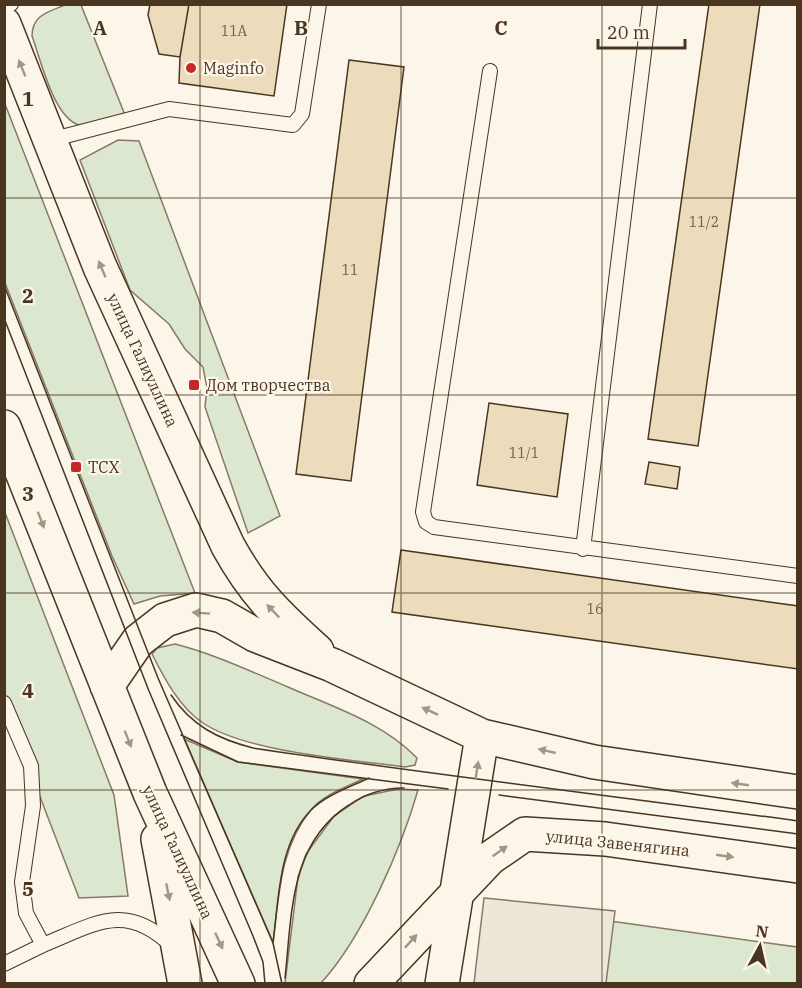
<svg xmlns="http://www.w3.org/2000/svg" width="802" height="988" viewBox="0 0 802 988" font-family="'IBM Plex Serif',serif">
  <rect width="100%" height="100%" fill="#fbf6e9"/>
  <path fill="#dce7d0" stroke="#887966" stroke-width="1.5" d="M 65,5 L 81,5 L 125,115 C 113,118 96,126 84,126 C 55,125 41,60 32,36 C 32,15 48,12 65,5 Z
    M 5,104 L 195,593 L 160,596 L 134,604 L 112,556 L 5,283 Z
    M 118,140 L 139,141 L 280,516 L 248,533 L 205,407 L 207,388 L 203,367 L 185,349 L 169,324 L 130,290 L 80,160 Z
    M 4,510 L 114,795 L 128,896 L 79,898 L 5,706 Z
    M 175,644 C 214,654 250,671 288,687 C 333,707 382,722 417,758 L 415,765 L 405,767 C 352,760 246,752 203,723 C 180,708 164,678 152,654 L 157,648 Z
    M 184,739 L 238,762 L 363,779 C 346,787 323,795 311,810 C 280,847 279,896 273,942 Z
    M 398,789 L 418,790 C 401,849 363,937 321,983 L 285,983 L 298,877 L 306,854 L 334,816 L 364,796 Z
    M 610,921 L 797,947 L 797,983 L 602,984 Z"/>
  <path fill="#ede7d9" stroke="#887966" stroke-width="1.5" d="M 484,898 L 615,911 L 606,983 L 474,983 Z"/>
  <path fill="#ecdcbc" stroke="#4a3520" stroke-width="1.5" d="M 150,4 L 189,4 L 180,57 L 159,54 L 148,15 Z
    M 189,4 L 287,4 L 274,96 L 179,83 L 180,57 Z
    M 709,4 L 760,4 L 698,446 L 648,439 Z
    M 349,60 L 404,67 L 351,481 L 296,474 Z
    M 489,403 L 568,414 L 557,497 L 477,485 Z
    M 649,462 L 680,467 L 677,489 L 645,484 Z
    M 401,550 L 798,606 L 798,669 L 392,612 Z"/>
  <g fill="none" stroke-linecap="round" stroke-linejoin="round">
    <g stroke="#4a3520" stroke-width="16">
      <path id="lane" d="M 4,7 L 11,4
        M 490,71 L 423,512 L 426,522 L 434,527 L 798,576
        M 50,140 L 169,109 L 293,125 L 302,114 L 319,4
        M 583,549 L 650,4
        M 4,703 L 31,766 L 33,806 L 22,882 L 26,913 L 43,945 C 95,924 125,901 172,946
        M 4,964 L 43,945"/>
    </g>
    <g stroke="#4a3520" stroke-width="36">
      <path id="primary" d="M 4,24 L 100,267 L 228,546 C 254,593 278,616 317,651
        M 4,427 L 150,793 L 238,984
        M 107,686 L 138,641 L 165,620 L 196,610 L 222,616 L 255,635 L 332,665 L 482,736 L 594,762 L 798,792
        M 158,839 L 185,984
        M 371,984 L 490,858 L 525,834 L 605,839 L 798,866
        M 442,984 L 482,736"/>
    </g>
    <use href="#lane" stroke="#fbf6e9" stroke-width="14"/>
    <use href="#primary" stroke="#fbf6e9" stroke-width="33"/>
    <path stroke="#4a3520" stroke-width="1.5" d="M 4,285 L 158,678 L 273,943 L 282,984
      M 4,318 L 149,691 L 253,936 L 263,962 L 265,984
      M 171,695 C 192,726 218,739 253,748 C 434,775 616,796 798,821
      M 181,735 L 238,762 L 448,789
      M 499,795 L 798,834
      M 273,943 C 279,899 278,844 311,810 C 326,795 350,787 369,778
      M 285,978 C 292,915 289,843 349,805 C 365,794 384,788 404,788"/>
  </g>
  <defs><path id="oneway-solid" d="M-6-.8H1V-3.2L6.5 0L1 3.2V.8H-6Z" transform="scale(1.5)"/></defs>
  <g fill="#a29684">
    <use href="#oneway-solid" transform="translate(22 68) rotate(-112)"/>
    <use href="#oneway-solid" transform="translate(102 269) rotate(-113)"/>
    <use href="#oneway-solid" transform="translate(41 520) rotate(69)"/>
    <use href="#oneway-solid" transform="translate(273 611) rotate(-134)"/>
    <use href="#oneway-solid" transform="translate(201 613) rotate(-176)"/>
    <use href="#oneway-solid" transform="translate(430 711) rotate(-155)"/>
    <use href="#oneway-solid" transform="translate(128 739) rotate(68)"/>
    <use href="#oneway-solid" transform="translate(547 751) rotate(-167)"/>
    <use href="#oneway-solid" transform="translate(477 770) rotate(-81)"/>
    <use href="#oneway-solid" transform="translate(740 784) rotate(-172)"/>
    <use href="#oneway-solid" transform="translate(500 851) rotate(-35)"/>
    <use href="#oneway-solid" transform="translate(725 856) rotate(8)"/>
    <use href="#oneway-solid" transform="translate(168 892) rotate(79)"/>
    <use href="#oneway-solid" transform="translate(219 941) rotate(65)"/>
    <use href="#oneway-solid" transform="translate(411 941) rotate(-48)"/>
  </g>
  <path fill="none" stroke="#4a3520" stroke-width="1.5" stroke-opacity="0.55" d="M 200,4 L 200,984M 401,4 L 401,984M 602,4 L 602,984M 4,198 L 798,198M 4,395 L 798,395M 4,593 L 798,593M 4,790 L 798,790"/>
  <g fill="#c62828" stroke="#fbf6e9" stroke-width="2">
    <circle cx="191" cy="68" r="6"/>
    <rect x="188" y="379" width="12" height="12" rx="3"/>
    <rect x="70" y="461" width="12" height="12" rx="3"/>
  </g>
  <g text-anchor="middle" stroke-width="4.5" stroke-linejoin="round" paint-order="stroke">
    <g font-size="14" fill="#725f47">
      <text x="234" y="36">11А</text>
      <text x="704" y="227">11/2</text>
      <text x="350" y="275">11</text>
      <text x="524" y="458">11/1</text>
      <text x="595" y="614">16</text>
    </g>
    <g font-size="16" fill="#4a3520" stroke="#fbf6e9" text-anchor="start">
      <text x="203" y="74">Maginfo</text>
      <text x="206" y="391">Дом творчества</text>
      <text x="88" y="473">ТСХ</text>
    </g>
    <g font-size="16" fill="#4a3520" stroke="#fbf6e9">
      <text transform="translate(143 360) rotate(65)" y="6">улица Галиуллина</text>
      <text transform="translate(618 843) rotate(6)" y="6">улица Завенягина</text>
      <text transform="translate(178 852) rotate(65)" y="6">улица Галиуллина</text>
    </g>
  </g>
  <g font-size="20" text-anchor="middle" font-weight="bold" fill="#4a3520" stroke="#fbf6e9" stroke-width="4.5" stroke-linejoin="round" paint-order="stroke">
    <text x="100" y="35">A</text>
    <text x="301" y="35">B</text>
    <text x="501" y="35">C</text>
    <text x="28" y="106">1</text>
    <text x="28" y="303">2</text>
    <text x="28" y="501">3</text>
    <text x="28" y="698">4</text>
    <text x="28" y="896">5</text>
  </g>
  <rect width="802" height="988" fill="none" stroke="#4a3520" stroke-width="12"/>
  <g transform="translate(760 946) rotate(8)" stroke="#fbf6e9" stroke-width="4.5" paint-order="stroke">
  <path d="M0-4.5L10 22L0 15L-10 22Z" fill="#4a3520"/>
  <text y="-9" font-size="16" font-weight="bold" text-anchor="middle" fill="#4a3520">N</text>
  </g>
  <path d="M598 39v9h87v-9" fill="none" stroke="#4a3520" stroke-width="3"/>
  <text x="607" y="39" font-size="18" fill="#4a3520" stroke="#fbf6e9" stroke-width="4.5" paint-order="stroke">20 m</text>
</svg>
